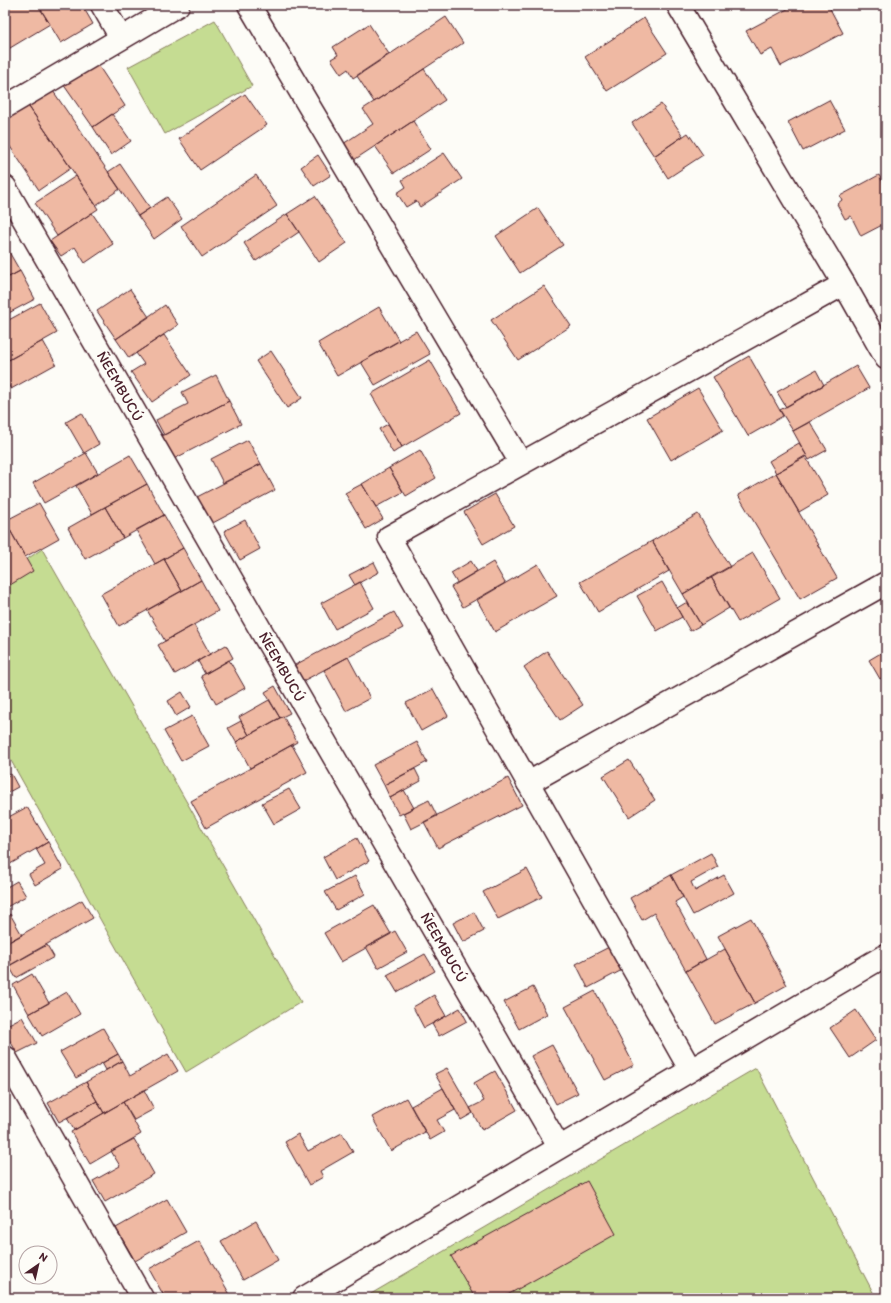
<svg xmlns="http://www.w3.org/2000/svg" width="891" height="1303" viewBox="0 0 891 1303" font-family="Itim,sans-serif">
  <rect width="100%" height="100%" fill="#fdfcf7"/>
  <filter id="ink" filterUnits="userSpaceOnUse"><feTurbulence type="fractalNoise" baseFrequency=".025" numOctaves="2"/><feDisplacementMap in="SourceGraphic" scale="8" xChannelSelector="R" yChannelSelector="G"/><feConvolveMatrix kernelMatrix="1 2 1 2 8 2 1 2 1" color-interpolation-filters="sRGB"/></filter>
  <g filter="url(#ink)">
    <path fill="#c5dc92" stroke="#887e5e" d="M 215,20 L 252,86 L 165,134 L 128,67 Z
      M 42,549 L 301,1002 L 186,1072 L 5,750 L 5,574 Z
      M 756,1068 L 876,1298 L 364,1298 Z"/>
    <path fill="#efb9a3" stroke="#4a1f2b" d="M 5,5 L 38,5 L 50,24 L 5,51 Z
      M 38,5 L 82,5 L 93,24 L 61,43 Z
      M 795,5 L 828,5 L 843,33 L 781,66 L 772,49 L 760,55 L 746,31 Z
      M 446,17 L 463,43 L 374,102 L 357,76 Z
      M 644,18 L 667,53 L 607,91 L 585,57 Z
      M 369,24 L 389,54 L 353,78 L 348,69 L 341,74 L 331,59 L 338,55 L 333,47 Z
      M 96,62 L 125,106 L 93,127 L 63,84 Z
      M 424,69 L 445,100 L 354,160 L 343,144 L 373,124 L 363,109 Z
      M 51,88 L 120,189 L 96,205 L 27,104 Z
      M 245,94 L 267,125 L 200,170 L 179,139 Z
      M 829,100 L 845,129 L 803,151 L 788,122 Z
      M 27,104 L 71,168 L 39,190 L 5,139 L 5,118 Z
      M 661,104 L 683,136 L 654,156 L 632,123 Z
      M 112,114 L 131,141 L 111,155 L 93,127 Z
      M 413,121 L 431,149 L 394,173 L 375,146 Z
      M 688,133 L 703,155 L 668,178 L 654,156 Z
      M 444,153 L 462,179 L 420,207 L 416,201 L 406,207 L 397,193 L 406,187 L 402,180 Z
      M 318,155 L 331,175 L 314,186 L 301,167 Z
      M 120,164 L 150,208 L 138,216 L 108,172 Z
      M 256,175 L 277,206 L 202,257 L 181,226 Z
      M 879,175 L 886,188 L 886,223 L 861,236 L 851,216 L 845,219 L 837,204 L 842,200 L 840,196 Z
      M 76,176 L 98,209 L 57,236 L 35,203 Z
      M 315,196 L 347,243 L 319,262 L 287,214 Z
      M 167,197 L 182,219 L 154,239 L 138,216 Z
      M 538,208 L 563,245 L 520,273 L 496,236 Z
      M 92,213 L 113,244 L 85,263 L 75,247 L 61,256 L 50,241 Z
      M 287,214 L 299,232 L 256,261 L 244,243 Z
      M 5,245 L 20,271 L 5,279 Z
      M 20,271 L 35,299 L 5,315 L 5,279 Z
      M 544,286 L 571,326 L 518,360 L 491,320 Z
      M 130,289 L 149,317 L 116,339 L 97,311 Z
      M 40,303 L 57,333 L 5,362 L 5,322 Z
      M 165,305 L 178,325 L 129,358 L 116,339 Z
      M 379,307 L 399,341 L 337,376 L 318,343 Z
      M 416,331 L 430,354 L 375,385 L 361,362 Z
      M 164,335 L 191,375 L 152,402 L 131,372 L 144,364 L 136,353 Z
      M 43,341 L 56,364 L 11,389 L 5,380 L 5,362 Z
      M 271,351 L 302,398 L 287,408 L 256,361 Z
      M 749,356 L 783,416 L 748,436 L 713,377 Z
      M 430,360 L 461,413 L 402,447 L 371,394 Z
      M 856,366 L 869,388 L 793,431 L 780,410 Z
      M 816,370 L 824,385 L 786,407 L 777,392 Z
      M 216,375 L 229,401 L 164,435 L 156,420 L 188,404 L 182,392 Z
      M 698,388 L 723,430 L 671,460 L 647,418 Z
      M 229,401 L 241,424 L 172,460 L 160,437 Z
      M 82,413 L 99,444 L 84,453 L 66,422 Z
      M 810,422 L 827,450 L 809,460 L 793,431 Z
      M 388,424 L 402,447 L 393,453 L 379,429 Z
      M 248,440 L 261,464 L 223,483 L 211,459 Z
      M 799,443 L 807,456 L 776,473 L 769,461 Z
      M 420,450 L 436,478 L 406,496 L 389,468 Z
      M 86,453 L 98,473 L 44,503 L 33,483 Z
      M 130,455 L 147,484 L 92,514 L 76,486 Z
      M 805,456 L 828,495 L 799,512 L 776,473 Z
      M 261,464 L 275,490 L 209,525 L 195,498 Z
      M 389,468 L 403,492 L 376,507 L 362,484 Z
      M 776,473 L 837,578 L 800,599 L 738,495 Z
      M 147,484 L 164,515 L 123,538 L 105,507 Z
      M 362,484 L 383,519 L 366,529 L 345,493 Z
      M 495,494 L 514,526 L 483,544 L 464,512 Z
      M 39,503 L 59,538 L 25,557 L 5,521 Z
      M 105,507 L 123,538 L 85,559 L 68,528 Z
      M 698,514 L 730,567 L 683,594 L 652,541 Z
      M 164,515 L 183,548 L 155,564 L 136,530 Z
      M 245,520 L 260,549 L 240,560 L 224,531 Z
      M 10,530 L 33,571 L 10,585 L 5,576 L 5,532 Z
      M 652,541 L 669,571 L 598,612 L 580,582 Z
      M 183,548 L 201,580 L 182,591 L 164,559 Z
      M 753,553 L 780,598 L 738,622 L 711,577 Z
      M 164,559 L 182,591 L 119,626 L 101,594 Z
      M 471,561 L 477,571 L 457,583 L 451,573 Z
      M 374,562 L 379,572 L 355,585 L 349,575 Z
      M 493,562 L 505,583 L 463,607 L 451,587 Z
      M 538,564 L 557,596 L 495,632 L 477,600 Z
      M 711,577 L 729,608 L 701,625 L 683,594 Z
      M 201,580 L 218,611 L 165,641 L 147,610 Z
      M 360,582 L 374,608 L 335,629 L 321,603 Z
      M 662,582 L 682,617 L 657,631 L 637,596 Z
      M 687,602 L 701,625 L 690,631 L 677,608 Z
      M 394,612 L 403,628 L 303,681 L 295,665 Z
      M 194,625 L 210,654 L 175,674 L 158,645 Z
      M 226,645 L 233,658 L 205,674 L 198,661 Z
      M 886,650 L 886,675 L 880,679 L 869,660 Z
      M 547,651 L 583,705 L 560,720 L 524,667 Z
      M 348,657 L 370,698 L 346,711 L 324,670 Z
      M 229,660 L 245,688 L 216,704 L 201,676 Z
      M 275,686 L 290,713 L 280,718 L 265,692 Z
      M 433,689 L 448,716 L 421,731 L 406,703 Z
      M 182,692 L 191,707 L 176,716 L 168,701 Z
      M 269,700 L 280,718 L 249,735 L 239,717 Z
      M 192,716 L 209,746 L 181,761 L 164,731 Z
      M 283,716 L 297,742 L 250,768 L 236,742 Z
      M 241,721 L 249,735 L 236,742 L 228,728 Z
      M 417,742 L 427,762 L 384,785 L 373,765 Z
      M 292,745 L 307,772 L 206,828 L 191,801 Z
      M 629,760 L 655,800 L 629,817 L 603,776 Z
      M 415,769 L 421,781 L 390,798 L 384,785 Z
      M 11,774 L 18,787 L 5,794 L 5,777 Z
      M 508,778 L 522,805 L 438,848 L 424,822 Z
      M 289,789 L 301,809 L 274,824 L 262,803 Z
      M 404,790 L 414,808 L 399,815 L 390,798 Z
      M 429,800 L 437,816 L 411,829 L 403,813 Z
      M 27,807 L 48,842 L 5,867 L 5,819 Z
      M 357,838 L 369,861 L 335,880 L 323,857 Z
      M 48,842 L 63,869 L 35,885 L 29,874 L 45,865 L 36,849 Z
      M 711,853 L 718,867 L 691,882 L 695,891 L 724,875 L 734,893 L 693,915 L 671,875 Z
      M 527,869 L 542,897 L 498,919 L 483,892 Z
      M 671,875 L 683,897 L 675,902 L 706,959 L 686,971 L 654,913 L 642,920 L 630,898 Z
      M 355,876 L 365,894 L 336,910 L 325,892 Z
      M 17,881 L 26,896 L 5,908 L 5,888 Z
      M 82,900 L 93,918 L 5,968 L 5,944 Z
      M 374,905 L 391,934 L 341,962 L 324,933 Z
      M 474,912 L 484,931 L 463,942 L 453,923 Z
      M 10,914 L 22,935 L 5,944 L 5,917 Z
      M 751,918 L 787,985 L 755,1003 L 718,936 Z
      M 395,931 L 407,952 L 378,968 L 366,947 Z
      M 47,945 L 54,957 L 16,978 L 9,966 Z
      M 611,946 L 624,969 L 588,988 L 576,964 Z
      M 725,949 L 755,1003 L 715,1024 L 686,971 Z
      M 425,954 L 435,971 L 397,992 L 387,975 Z
      M 32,974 L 49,1003 L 29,1014 L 13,985 Z
      M 533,987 L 547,1014 L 519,1029 L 504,1002 Z
      M 595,991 L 634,1065 L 605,1080 L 565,1007 Z
      M 67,992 L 80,1014 L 42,1036 L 29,1014 Z
      M 434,995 L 446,1016 L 424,1028 L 413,1007 Z
      M 460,1008 L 467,1021 L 439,1036 L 432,1024 Z
      M 856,1010 L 876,1040 L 850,1058 L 830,1028 Z
      M 22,1017 L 37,1043 L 17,1053 L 5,1032 L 5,1026 Z
      M 103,1028 L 118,1054 L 76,1078 L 60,1052 Z
      M 552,1045 L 578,1093 L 556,1104 L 531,1056 Z
      M 118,1054 L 122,1061 L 106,1070 L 102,1063 Z
      M 168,1054 L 178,1071 L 104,1113 L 86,1082 L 122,1061 L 130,1076 Z
      M 447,1068 L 473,1113 L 461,1120 L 435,1074 Z
      M 495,1071 L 517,1110 L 482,1130 L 470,1108 L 484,1101 L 474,1083 Z
      M 86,1082 L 97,1101 L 59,1122 L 48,1103 Z
      M 443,1088 L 455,1110 L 437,1120 L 444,1132 L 430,1140 L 411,1106 Z
      M 144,1090 L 154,1109 L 134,1120 L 123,1102 Z
      M 406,1098 L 425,1132 L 391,1151 L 372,1117 Z
      M 97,1101 L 104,1113 L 74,1130 L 67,1118 Z
      M 123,1102 L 141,1134 L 90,1164 L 71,1132 Z
      M 342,1133 L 353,1152 L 320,1171 L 323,1177 L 309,1185 L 285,1142 L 298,1134 L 308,1151 Z
      M 134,1139 L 154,1174 L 105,1202 L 93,1181 L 120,1166 L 111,1151 Z
      M 587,1181 L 616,1234 L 502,1298 L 475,1298 L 451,1256 Z
      M 167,1199 L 186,1232 L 135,1261 L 116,1228 Z
      M 256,1221 L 278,1260 L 243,1280 L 221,1241 Z
      M 199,1241 L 232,1298 L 165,1298 L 149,1269 Z"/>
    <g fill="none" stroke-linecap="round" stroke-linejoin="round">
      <g stroke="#4a1f2b" stroke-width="25">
        <g id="minor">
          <path d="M 102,5 L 121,38"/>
          <path d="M 249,5 L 521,463"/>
          <path d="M 678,5 L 844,284 L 886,358"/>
          <path d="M 5,107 L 178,5"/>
          <path id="s1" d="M 5,187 L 559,1147"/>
          <path d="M 528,783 L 886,583"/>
          <path d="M 5,1057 L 142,1298"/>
          <path d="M 690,1069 L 389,537 L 844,284"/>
          <path d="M 304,1298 L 886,955"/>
        </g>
      </g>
      <use href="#minor" stroke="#fdfcf7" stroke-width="22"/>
    </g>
  </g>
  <g text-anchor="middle" stroke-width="3" stroke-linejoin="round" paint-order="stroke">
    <g font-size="15" fill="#4a1f2b" stroke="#fdfcf7">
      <text dy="5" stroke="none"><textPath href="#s1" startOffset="230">ÑEEMBUCÚ</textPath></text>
      <text dy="5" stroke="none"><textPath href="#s1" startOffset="554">ÑEEMBUCÚ</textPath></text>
      <text dy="5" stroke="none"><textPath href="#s1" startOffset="878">ÑEEMBUCÚ</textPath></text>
    </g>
  </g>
  <rect width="891" height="1303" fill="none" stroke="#fdfcf7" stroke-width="20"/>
  <rect x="10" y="10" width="871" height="1283" fill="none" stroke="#4a1f2b" stroke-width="1.5" filter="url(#ink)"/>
  <g transform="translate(38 1265) rotate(34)"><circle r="19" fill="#fdfcf7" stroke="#b5a4a5"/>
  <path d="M0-3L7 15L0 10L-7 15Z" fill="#4a1f2b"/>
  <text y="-6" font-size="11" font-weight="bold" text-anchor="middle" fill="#4a1f2b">N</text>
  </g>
</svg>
